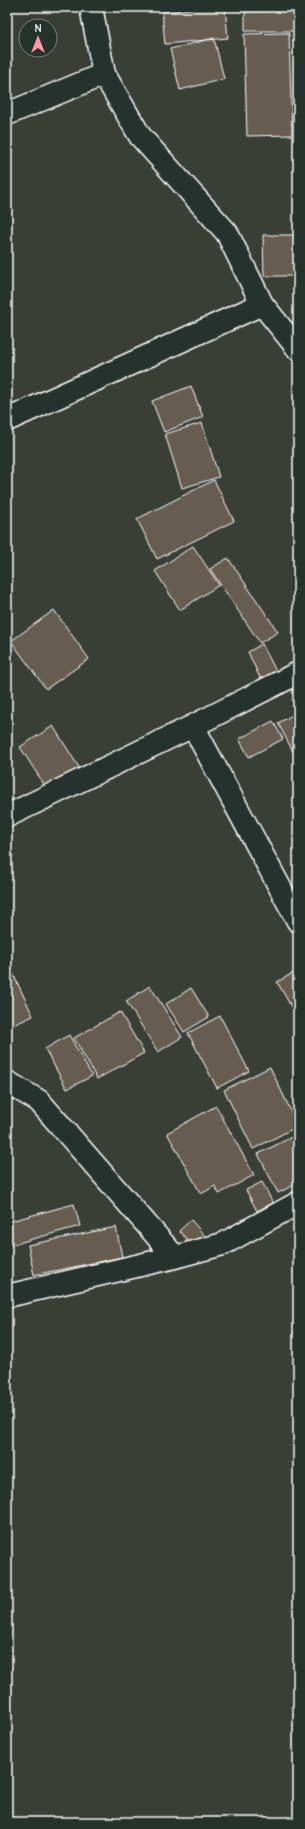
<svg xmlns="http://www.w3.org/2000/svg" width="305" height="1829" viewBox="0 0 305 1829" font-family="'Comic Neue',sans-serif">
  <rect width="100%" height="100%" fill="#393f37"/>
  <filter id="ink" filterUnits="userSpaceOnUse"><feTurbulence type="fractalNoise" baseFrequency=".025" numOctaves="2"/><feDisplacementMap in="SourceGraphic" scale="8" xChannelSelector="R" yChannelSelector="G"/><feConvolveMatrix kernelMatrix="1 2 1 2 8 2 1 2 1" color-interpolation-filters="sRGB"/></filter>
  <g filter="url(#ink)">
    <path fill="#665c4f" stroke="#fff" d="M 210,7 L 225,7 L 228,38 L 165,44 L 162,12 Z
      M 294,11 L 295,31 L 245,31 L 245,12 Z
      M 289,33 L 292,135 L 247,136 L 244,34 Z
      M 214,38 L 224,79 L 180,90 L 170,49 Z
      M 263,235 L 295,235 L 295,276 L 264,276 Z
      M 191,386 L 203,417 L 164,432 L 152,401 Z
      M 202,423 L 219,477 L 182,488 L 165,434 Z
      M 214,480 L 234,521 L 157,559 L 137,519 Z
      M 193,546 L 219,585 L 180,610 L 155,571 Z
      M 228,558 L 278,632 L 260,643 L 210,569 Z
      M 54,610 L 89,659 L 46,689 L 11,641 Z
      M 262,644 L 277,673 L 261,680 L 248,652 Z
      M 298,712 L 298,761 L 278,723 Z
      M 273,721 L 283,739 L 249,757 L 239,739 Z
      M 53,726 L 80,769 L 47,789 L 20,747 Z
      M 7,961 L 33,1016 L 7,1028 Z
      M 297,971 L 298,1012 L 295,1013 L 277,982 Z
      M 150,986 L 182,1037 L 158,1052 L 126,1001 Z
      M 191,988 L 209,1017 L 184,1032 L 166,1004 Z
      M 120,1012 L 144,1053 L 97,1079 L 74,1038 Z
      M 220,1016 L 249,1071 L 217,1088 L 188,1033 Z
      M 69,1035 L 92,1076 L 67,1089 L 45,1049 Z
      M 270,1067 L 298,1126 L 253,1149 L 224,1090 Z
      M 216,1106 L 254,1175 L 219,1194 L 215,1186 L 201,1194 L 167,1133 Z
      M 298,1134 L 298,1183 L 278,1193 L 258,1154 Z
      M 262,1182 L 273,1203 L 257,1211 L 246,1190 Z
      M 74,1204 L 80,1226 L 7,1246 L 7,1222 Z
      M 191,1220 L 206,1237 L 194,1247 L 179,1231 Z
      M 116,1227 L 122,1257 L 34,1275 L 28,1245 Z"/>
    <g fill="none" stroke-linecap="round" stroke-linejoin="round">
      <g stroke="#fff" stroke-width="25">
        <path id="minor" d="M 91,7 L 104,74 L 140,136 L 227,233 L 262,304 L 298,349
          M 7,114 L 104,74
          M 7,420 L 262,304
          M 193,726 L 298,921
          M 7,816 L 193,726 L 298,673
          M 7,1082 L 39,1101 L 175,1257
          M 7,1296 L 175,1257 L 223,1244 L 298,1203"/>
      </g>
      <use href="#minor" stroke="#26332d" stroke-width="22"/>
    </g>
  </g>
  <rect width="305" height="1829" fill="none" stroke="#26332d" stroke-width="24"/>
  <rect x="12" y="12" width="281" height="1805" fill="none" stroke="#fff" stroke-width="1.5" filter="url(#ink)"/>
  <g transform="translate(38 38)"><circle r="19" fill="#26332d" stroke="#7d8581"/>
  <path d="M0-3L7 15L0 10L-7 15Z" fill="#ff9aa2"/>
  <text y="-6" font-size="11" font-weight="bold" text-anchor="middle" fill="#ffffff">N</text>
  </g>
</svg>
